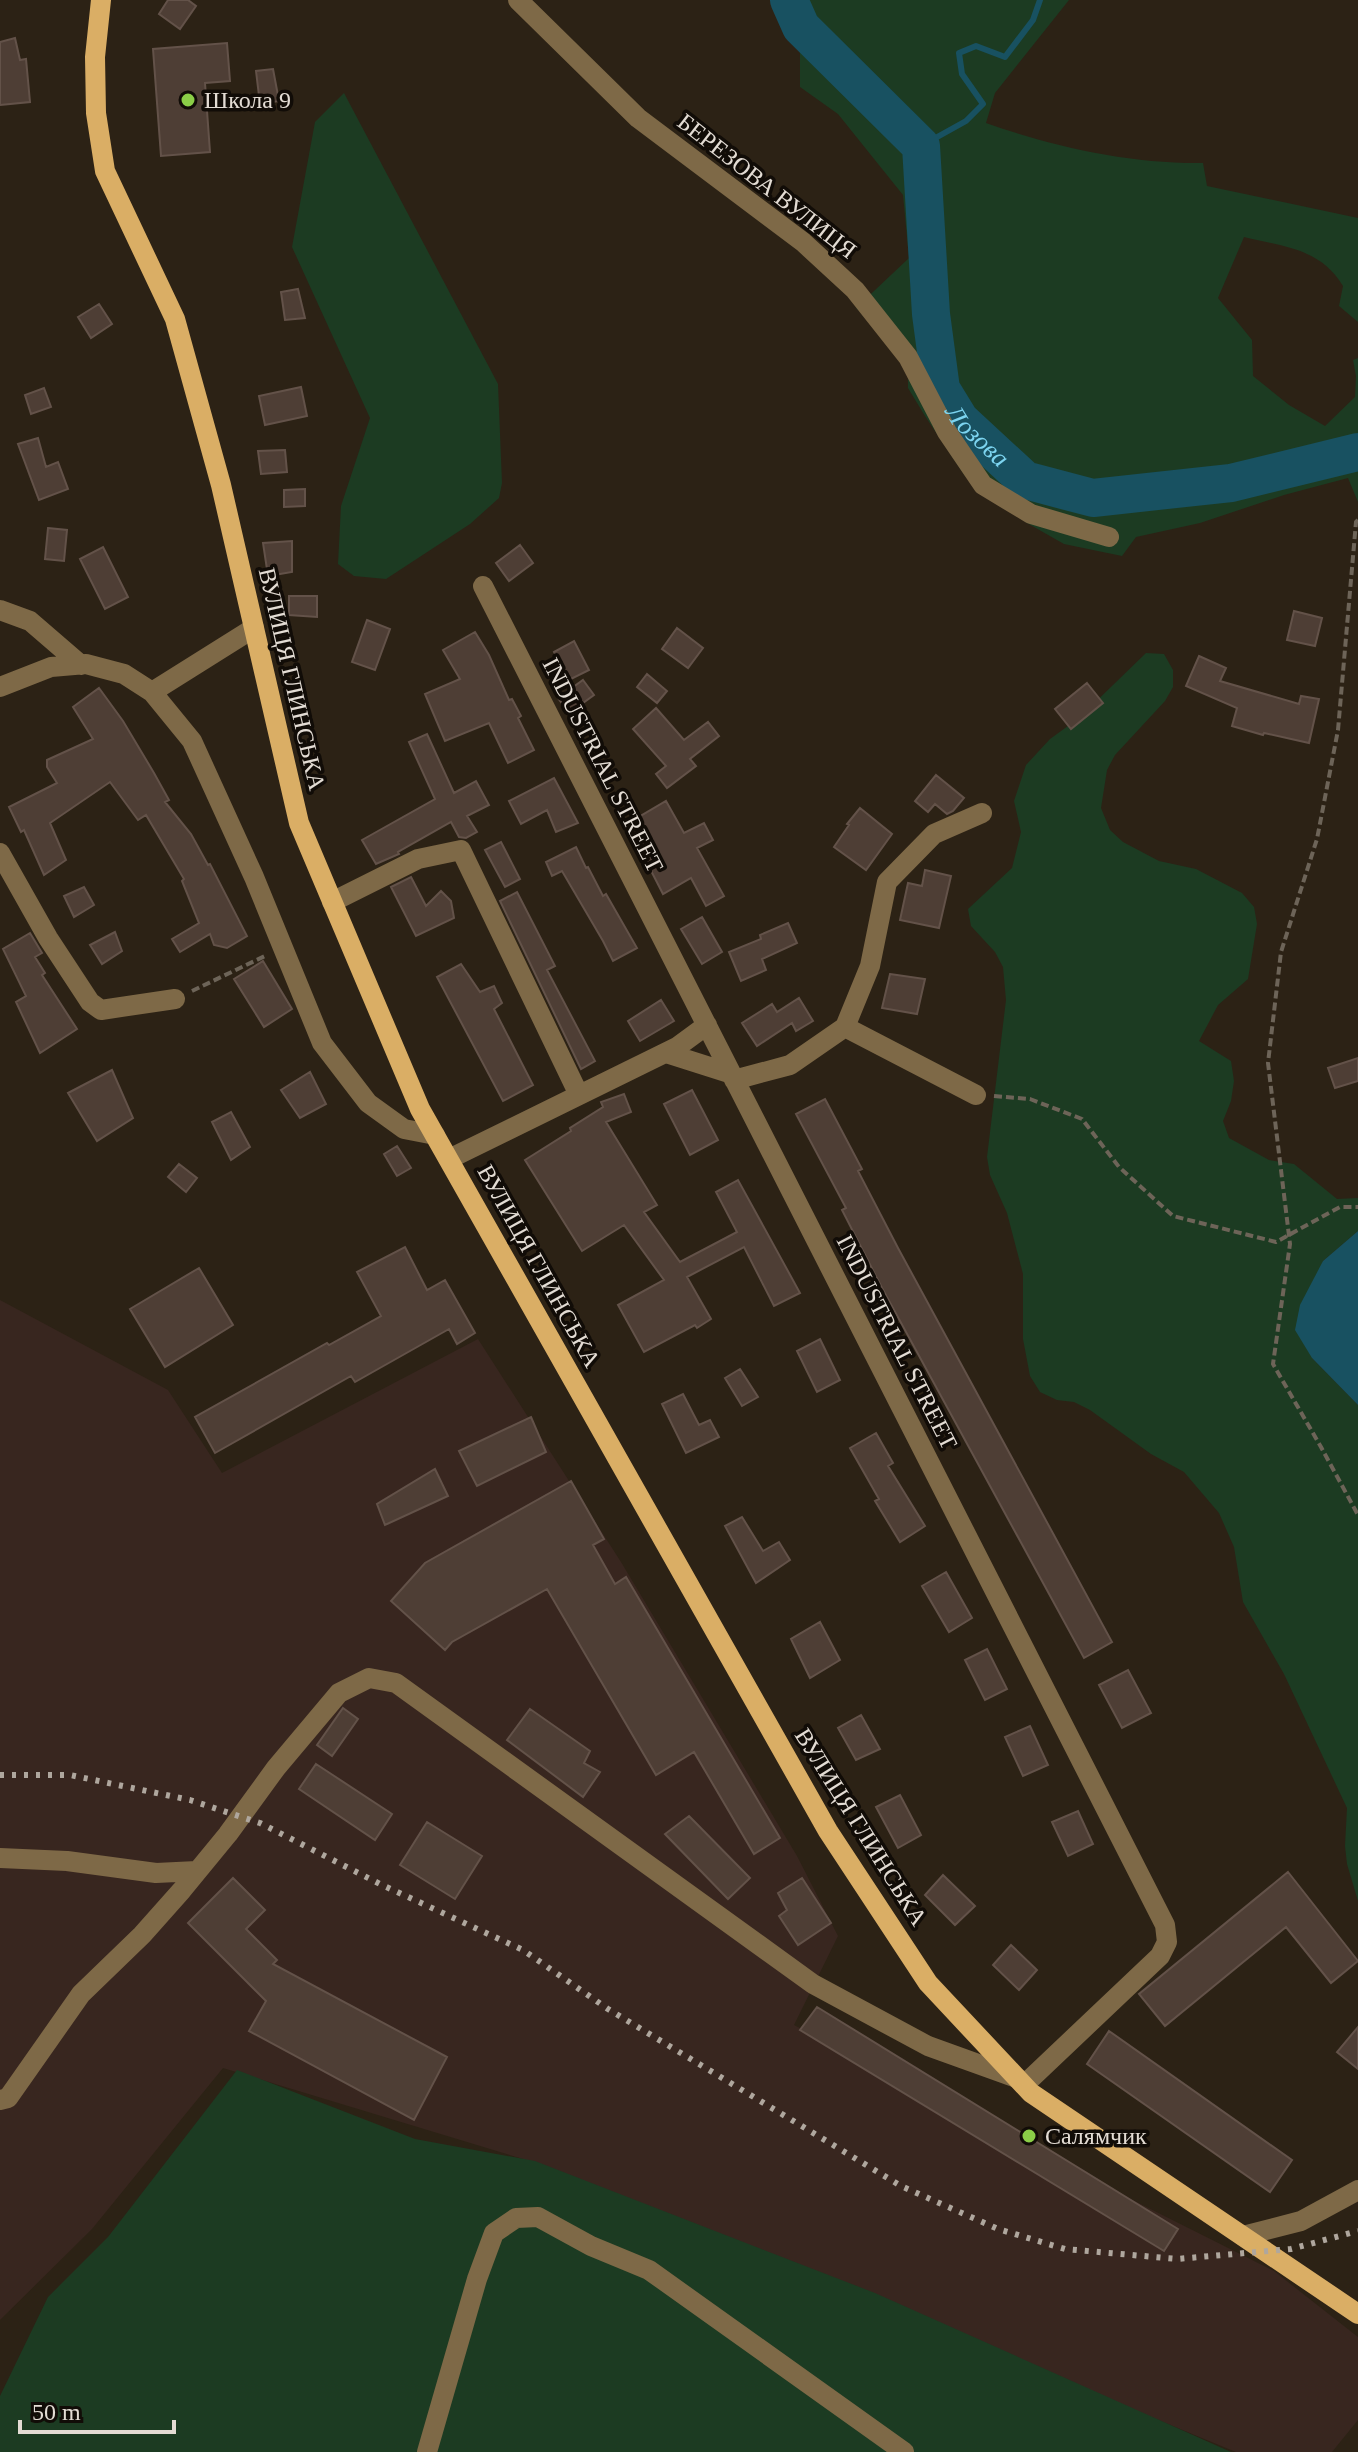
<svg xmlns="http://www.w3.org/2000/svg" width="1358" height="2452" viewBox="0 0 1358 2452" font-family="'Times New Roman',serif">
  <rect width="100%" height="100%" fill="#2c2215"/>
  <path fill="#38261f" d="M 0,1300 L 168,1390 L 222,1473 L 478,1339 L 621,1562 L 797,1856 L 838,1936 L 794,2025 L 977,2122 L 1274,2271 L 1358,2337 L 1358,2420 L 1332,2452 L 1236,2452 L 523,2159 L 223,2068 L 92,2229 L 0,2320 Z"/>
  <path fill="#1c3b22" d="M 778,0 L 1069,0 L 995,93 L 986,123 C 1054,147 1131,164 1203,163 L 1207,186 L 1358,218 L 1358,322 L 1339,306 L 1343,286 C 1320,248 1284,247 1244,237 L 1218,298 L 1252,340 L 1253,376 L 1289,405 L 1325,426 L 1355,397 L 1356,376 L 1353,360 L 1358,358 L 1358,502 L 1348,478 L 1284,495 L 1200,523 L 1136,537 L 1122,556 L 1064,544 L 1027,523 L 982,492 L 965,476 L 925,416 L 908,388 L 908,373 L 883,333 L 856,308 L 909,258 L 903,195 L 838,114 L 800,87 L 800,46 Z
    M 344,93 L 498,384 L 502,483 L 499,498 L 470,524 L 386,579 L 354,576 L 338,564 L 341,506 L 370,418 L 292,247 L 315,122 Z
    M 1146,653 L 1164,654 L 1173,670 L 1173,687 L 1165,701 L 1115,755 L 1107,770 L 1101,808 L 1110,830 L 1123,842 L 1159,861 L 1196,869 L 1242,893 L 1254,907 L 1257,924 L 1248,979 L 1218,1005 L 1199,1041 L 1231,1061 L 1234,1081 L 1231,1101 L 1223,1121 L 1229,1138 L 1269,1160 L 1294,1164 L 1337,1199 L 1358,1198 L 1358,1231 L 1323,1261 L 1312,1358 L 1358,1405 L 1358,1901 L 1347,1864 L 1345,1846 L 1347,1808 L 1284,1674 L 1243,1602 L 1234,1547 L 1219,1513 L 1184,1472 L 1151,1454 L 1090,1410 L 1074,1402 L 1057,1400 L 1040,1392 L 1030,1376 L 1023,1339 L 1023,1274 L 1007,1213 L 990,1175 L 987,1157 L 1006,1000 L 1003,967 L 995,952 L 971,926 L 968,909 L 1012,868 L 1021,832 L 1014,801 L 1026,765 L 1050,739 L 1079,718 Z
    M 237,2070 L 415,2139 L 535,2161 L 875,2293 L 1231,2452 L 0,2452 L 0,2396 L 48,2297 L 108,2237 Z"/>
  <path fill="#185161" d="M 1358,1231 L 1358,1405 L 1312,1358 L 1295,1330 L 1300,1305 L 1323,1261 Z"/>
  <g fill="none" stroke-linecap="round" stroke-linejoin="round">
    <path stroke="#185161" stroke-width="6" d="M 921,146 L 966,121 L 983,104 L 962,74 L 959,53 L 976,46 L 1005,57 L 1033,20 L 1040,0"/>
    <path stroke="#185161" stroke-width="38" id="s1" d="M 789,0 L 801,27 L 921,146 L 931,314 L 941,389 L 960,420 L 1025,480 L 1093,498 L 1231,483 L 1358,452"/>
  </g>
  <path fill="#4e3e35" stroke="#635249" stroke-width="2" d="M 168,0 L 188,0 L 196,6 L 180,29 L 159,14 Z
    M 15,38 L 20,60 L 26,59 L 30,102 L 0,105 L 0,42 Z
    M 227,43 L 230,81 L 205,83 L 210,152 L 161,156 L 153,49 Z
    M 273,69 L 279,101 L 260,104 L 256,71 Z
    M 298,289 L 305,318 L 285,320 L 281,292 Z
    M 99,304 L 112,324 L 91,338 L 78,317 Z
    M 301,387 L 307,416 L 265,425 L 259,396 Z
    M 44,388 L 51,407 L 31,414 L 25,395 Z
    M 38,438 L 46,467 L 58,462 L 68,489 L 39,500 L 18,444 Z
    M 285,450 L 287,472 L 261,474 L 258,451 Z
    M 305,489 L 305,506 L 284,507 L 284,490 Z
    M 48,528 L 67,530 L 64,561 L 45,559 Z
    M 292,541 L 292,572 L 268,576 L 263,543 Z
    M 520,545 L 533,563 L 509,581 L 496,563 Z
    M 103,547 L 128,597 L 105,609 L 80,559 Z
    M 289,596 L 317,596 L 317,617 L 289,615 Z
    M 1294,611 L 1322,618 L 1315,646 L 1287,640 Z
    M 367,620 L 390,629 L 375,670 L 352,662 Z
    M 677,628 L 703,648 L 688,668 L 662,649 Z
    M 475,632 L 489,655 L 509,700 L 512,699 L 521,716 L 518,718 L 534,750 L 508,763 L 489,723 L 445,741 L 425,694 L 460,679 L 443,650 Z
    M 574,641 L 589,670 L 569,680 L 554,652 Z
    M 1199,656 L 1226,668 L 1220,681 L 1299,704 L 1301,696 L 1319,699 L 1309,743 L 1264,733 L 1263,735 L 1232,726 L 1237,708 L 1186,686 Z
    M 647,674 L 667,691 L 657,703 L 637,687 Z
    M 583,680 L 594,695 L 569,713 L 558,698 Z
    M 1087,683 L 1103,703 L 1071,729 L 1055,709 Z
    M 99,688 L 123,721 L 154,773 L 169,800 L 165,802 L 191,834 L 208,865 L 210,864 L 247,936 L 227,948 L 214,945 L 210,934 L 180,952 L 172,939 L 199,923 L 182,881 L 184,879 L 146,815 L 138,820 L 110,782 L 50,823 L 66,860 L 44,875 L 24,830 L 21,832 L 9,807 L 57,783 L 47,767 L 47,760 L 93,739 L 73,707 Z
    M 656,708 L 684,740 L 708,722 L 719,736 L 690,759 L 696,766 L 667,788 L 656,774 L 666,766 L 633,729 Z
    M 427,734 L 454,793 L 476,781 L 489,805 L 467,816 L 477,832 L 466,838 L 459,837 L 451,822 L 398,852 L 399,854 L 376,864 L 362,840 L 435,799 L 409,742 Z
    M 936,775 L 964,798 L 953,811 L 947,814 L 935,804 L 928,812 L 915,801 Z
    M 554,778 L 578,823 L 556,832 L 547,810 L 521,824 L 509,801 Z
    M 666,801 L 684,833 L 704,823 L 713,840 L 697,848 L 724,896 L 706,906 L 691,878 L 663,894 L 627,824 Z
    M 860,808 L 892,834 L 866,870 L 834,847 L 849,825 L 847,824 Z
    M 501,842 L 520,879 L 505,887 L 485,850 Z
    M 576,847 L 586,868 L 588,867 L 603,896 L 606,894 L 637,948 L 613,961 L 603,941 L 562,871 L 552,876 L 546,862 Z
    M 925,870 L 951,876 L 939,928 L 900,920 L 908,883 L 922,886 Z
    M 411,877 L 426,906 L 441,891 L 451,901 L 454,918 L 416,936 L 391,887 Z
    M 84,887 L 94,905 L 74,917 L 64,896 Z
    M 517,892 L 555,966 L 547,970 L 595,1061 L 581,1069 L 500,901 Z
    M 702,917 L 722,952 L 702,964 L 681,929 Z
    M 788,923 L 797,943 L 762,959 L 766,970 L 741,981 L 729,952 L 761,939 L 760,935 Z
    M 115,932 L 122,951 L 102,964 L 90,945 Z
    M 30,933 L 42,953 L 35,957 L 45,973 L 42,975 L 77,1029 L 40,1053 L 16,1002 L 26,996 L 3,949 Z
    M 263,961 L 292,1009 L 264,1027 L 234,979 Z
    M 461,964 L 480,992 L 494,986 L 502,1003 L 494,1009 L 533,1085 L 503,1101 L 437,977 Z
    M 890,974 L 925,979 L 917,1014 L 882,1008 Z
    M 799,998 L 813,1021 L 796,1031 L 792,1023 L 757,1046 L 742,1023 L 772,1004 L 777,1012 Z
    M 661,1000 L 674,1021 L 640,1041 L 628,1021 Z
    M 1358,1058 L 1358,1081 L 1335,1088 L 1328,1068 Z
    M 112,1070 L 133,1118 L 97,1141 L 68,1093 Z
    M 310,1072 L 326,1104 L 300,1118 L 281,1090 Z
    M 692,1090 L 718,1140 L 690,1155 L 664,1104 Z
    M 624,1094 L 631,1112 L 606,1122 L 657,1205 L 644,1212 L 680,1262 L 737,1232 L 716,1192 L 738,1180 L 800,1293 L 774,1306 L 744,1247 L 687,1277 L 711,1319 L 697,1328 L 695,1325 L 644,1352 L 618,1305 L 664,1280 L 624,1225 L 582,1251 L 525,1160 L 571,1131 L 570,1128 L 603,1107 L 601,1102 Z
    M 825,1099 L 862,1169 L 858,1171 L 898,1248 L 1112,1642 L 1084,1658 L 882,1288 L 842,1210 L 846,1208 L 796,1114 Z
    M 231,1112 L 250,1147 L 231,1160 L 212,1122 Z
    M 397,1146 L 411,1168 L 397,1176 L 384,1154 Z
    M 179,1164 L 197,1178 L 186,1192 L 168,1177 Z
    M 405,1247 L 427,1290 L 445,1280 L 475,1333 L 457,1344 L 449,1329 L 355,1382 L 351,1376 L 215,1453 L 195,1417 L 327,1343 L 329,1345 L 381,1316 L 357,1272 Z
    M 199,1268 L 233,1325 L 165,1367 L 130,1309 Z
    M 820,1339 L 840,1380 L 817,1392 L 797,1351 Z
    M 740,1369 L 758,1397 L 742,1406 L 725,1378 Z
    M 683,1394 L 699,1425 L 710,1420 L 719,1437 L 686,1453 L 662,1404 Z
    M 531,1417 L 546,1452 L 477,1486 L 459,1451 Z
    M 876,1433 L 893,1463 L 888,1466 L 925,1526 L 900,1542 L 875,1501 L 879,1499 L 850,1448 Z
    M 435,1469 L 448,1496 L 385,1525 L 377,1504 Z
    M 571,1481 L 604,1539 L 593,1545 L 615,1584 L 626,1577 L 780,1838 L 754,1854 L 694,1752 L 656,1775 L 547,1589 L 452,1642 L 445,1650 L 391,1601 L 425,1563 Z
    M 742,1517 L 763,1551 L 779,1542 L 790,1560 L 756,1583 L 725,1526 Z
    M 946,1572 L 972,1618 L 949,1632 L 922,1586 Z
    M 820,1622 L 840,1660 L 810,1678 L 791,1639 Z
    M 987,1649 L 1007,1689 L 985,1700 L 965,1660 Z
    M 1128,1670 L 1151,1713 L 1122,1728 L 1099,1685 Z
    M 343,1708 L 358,1719 L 332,1756 L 317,1745 Z
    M 530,1709 L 590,1751 L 584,1763 L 600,1772 L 583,1797 L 507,1740 Z
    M 861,1715 L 880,1749 L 856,1760 L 838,1728 Z
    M 1030,1726 L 1048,1765 L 1023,1776 L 1005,1737 Z
    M 316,1764 L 392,1814 L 375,1840 L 299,1789 Z
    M 900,1795 L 921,1835 L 898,1848 L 876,1807 Z
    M 1078,1811 L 1093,1844 L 1068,1856 L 1052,1822 Z
    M 689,1816 L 750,1878 L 728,1899 L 665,1834 Z
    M 427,1822 L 482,1856 L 455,1899 L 400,1865 Z
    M 1288,1872 L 1358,1961 L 1331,1983 L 1286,1927 L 1165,2026 L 1139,1994 Z
    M 943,1875 L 975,1906 L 955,1925 L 925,1895 Z
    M 233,1878 L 265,1910 L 246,1929 L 277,1960 L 273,1964 L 447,2057 L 414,2120 L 249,2031 L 266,2001 L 188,1923 Z
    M 802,1878 L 831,1923 L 798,1945 L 779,1916 L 787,1910 L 778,1893 Z
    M 1011,1945 L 1037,1970 L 1019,1990 L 993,1965 Z
    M 817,2007 L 1178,2229 L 1164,2251 L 800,2030 Z
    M 1358,2027 L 1358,2069 L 1337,2052 Z
    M 1109,2031 L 1292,2160 L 1270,2192 L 1087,2064 Z"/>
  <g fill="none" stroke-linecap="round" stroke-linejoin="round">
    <path stroke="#6d6458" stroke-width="4" stroke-dasharray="8 4" stroke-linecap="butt" d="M 1358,520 L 1356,522 L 1338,730 L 1317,839 L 1281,952 L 1268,1063 L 1290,1244 L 1273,1364 L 1321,1447 L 1358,1515
      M 192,991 L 267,955
      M 994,1096 L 1030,1099 L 1082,1119 L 1119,1167 L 1173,1216 L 1276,1242 L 1340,1207 L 1358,1207"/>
    <path stroke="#7e6947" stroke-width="20" d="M 518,0 L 638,118 L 803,242 L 855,290 L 908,357 L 947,432 L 983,485 L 1031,514 L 1109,537
      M 483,586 L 1165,1925 L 1167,1942 L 1160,1956 L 1024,2085
      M 0,610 L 30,621 L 81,665
      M 0,687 L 51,667 L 86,664 L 124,674 L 152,692 L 192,741 L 254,877 L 322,1043 L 368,1103 L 404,1129 L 435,1135
      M 152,692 L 254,628
      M 0,853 L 48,938 L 90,1002 L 101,1010 L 175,999
      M 332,902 L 418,859 L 461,850 L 579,1095
      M 845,1027 L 976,1095
      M 666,1053 L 732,1074
      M 734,1080 L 790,1065 L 845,1027 L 870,966 L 887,882 L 934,834 L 982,813
      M 449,1159 L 677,1047 L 707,1025
      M 0,1858 L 67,1861 L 156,1873 L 197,1871
      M 0,2100 L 8,2098 L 81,1994 L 142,1935 L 182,1890 L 228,1834 L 276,1768 L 339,1693 L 369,1678 L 396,1683 L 813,1984 L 928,2046 L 1017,2078
      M 1243,2236 L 1301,2221 L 1358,2190
      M 427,2452 L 477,2279 L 494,2233 L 516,2218 L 538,2217 L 591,2246 L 649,2270 L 904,2452"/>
    <path stroke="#daae65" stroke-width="20" d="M 101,0 L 95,57 L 96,113 L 105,171 L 175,319 L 221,485 L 299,823 L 420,1109 L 828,1831 L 928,1983 L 1031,2093 L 1358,2314"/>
    <path stroke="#afa79e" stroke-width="6" stroke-dasharray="4 8" stroke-linecap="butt" d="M 0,1775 L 70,1775 L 190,1800 L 260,1823 L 380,1884 L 523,1950 L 608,2009 L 901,2186 L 998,2229 L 1065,2249 L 1177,2259 L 1291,2249 L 1358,2231"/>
  </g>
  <g fill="#8bce47" stroke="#110c07" stroke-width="3">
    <circle cx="188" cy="100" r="8"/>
    <circle cx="1029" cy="2136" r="8"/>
  </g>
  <g text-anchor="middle" stroke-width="7" stroke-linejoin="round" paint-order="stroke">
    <g font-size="24" fill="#e3dcd4" stroke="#110c07" text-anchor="start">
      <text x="204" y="108">Школа 9</text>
      <text x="1045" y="2144">Салямчик</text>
    </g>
    <g font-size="24" fill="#e3dcd4" stroke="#110c07">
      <text transform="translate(767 186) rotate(38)" y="8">БЕРЕЗОВА ВУЛИЦЯ</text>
      <text transform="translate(292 679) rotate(77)" y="8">ВУЛИЦЯ ГЛИНСЬКА</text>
      <text transform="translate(603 765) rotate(63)" y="8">INDUSTRIAL STREET</text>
      <text transform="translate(539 1266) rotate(61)" y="8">ВУЛИЦЯ ГЛИНСЬКА</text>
      <text transform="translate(897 1342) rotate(63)" y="8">INDUSTRIAL STREET</text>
      <text transform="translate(861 1827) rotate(58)" y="8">ВУЛИЦЯ ГЛИНСЬКА</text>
    </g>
    <g font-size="26" font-style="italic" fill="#7cd4f0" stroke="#110c07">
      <text dy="9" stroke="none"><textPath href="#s1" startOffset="502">Лозова</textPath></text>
    </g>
  </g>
  <path d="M20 2420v12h154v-12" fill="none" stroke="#e3dcd4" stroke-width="4"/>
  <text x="32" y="2420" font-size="24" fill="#e3dcd4" stroke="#110c07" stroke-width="6" paint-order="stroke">50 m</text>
</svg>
